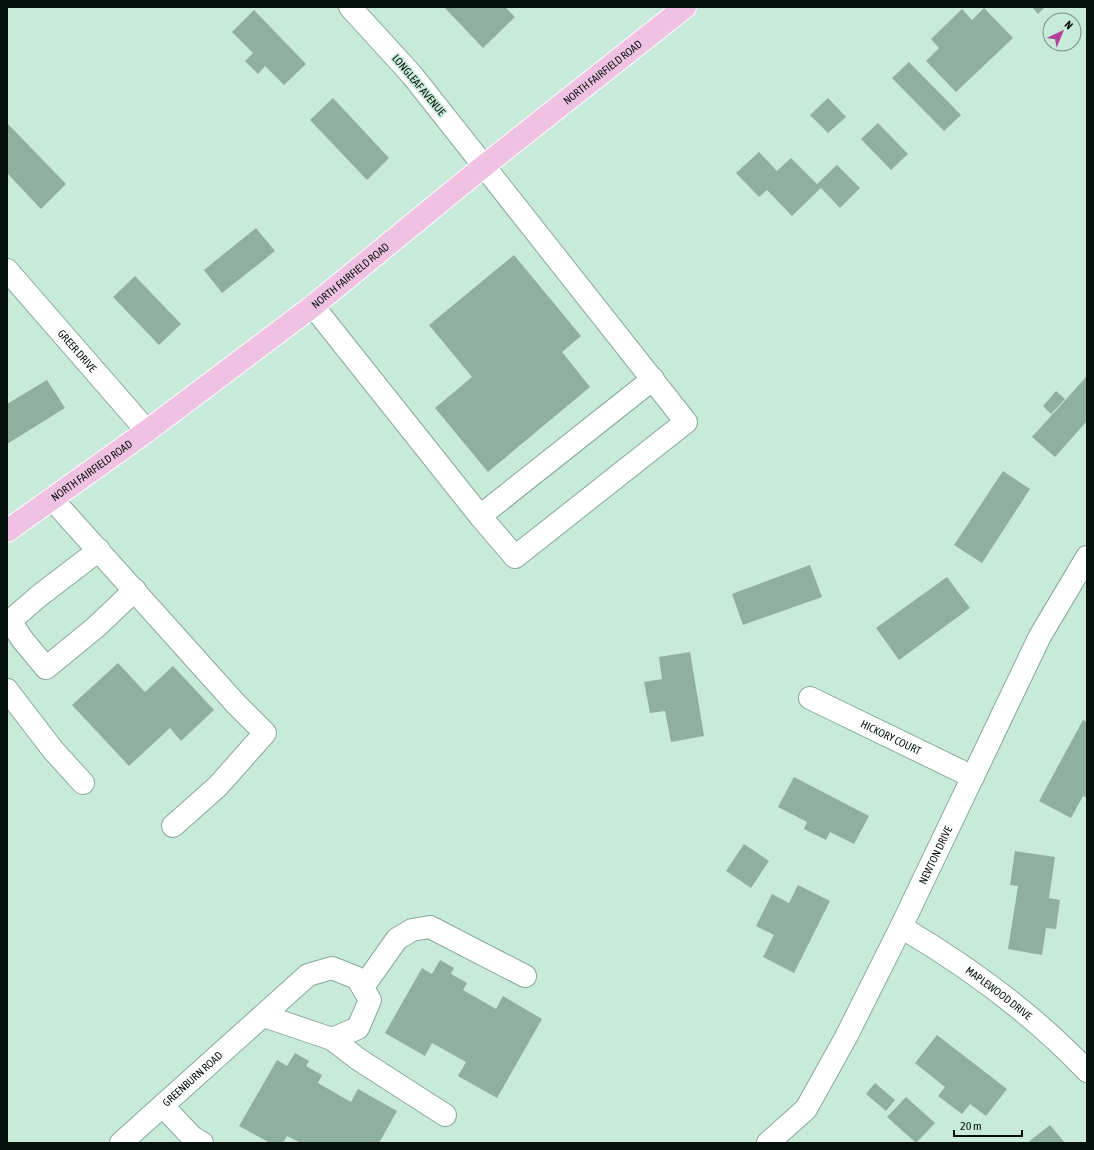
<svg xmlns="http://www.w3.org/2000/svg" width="1094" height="1150" viewBox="0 0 1094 1150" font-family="'Asap Condensed',sans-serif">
  <rect width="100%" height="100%" fill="#c8eadb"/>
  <path fill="#8fafa1" d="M 444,7 L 505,7 L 515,17 L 483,48 Z
    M 1032,7 L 1045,7 L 1038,14 Z
    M 984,8 L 1013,38 L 956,92 L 926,61 L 939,48 L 931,39 L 962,9 L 972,20 Z
    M 254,10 L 306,64 L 284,85 L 265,66 L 258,74 L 245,61 L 253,53 L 232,32 Z
    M 909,62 L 961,115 L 944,131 L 892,78 Z
    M 333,98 L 389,158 L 367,180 L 310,120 Z
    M 828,98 L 846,117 L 828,133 L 810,115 Z
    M 878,123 L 908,154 L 891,170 L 861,139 Z
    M 8,124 L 66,184 L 41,209 L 7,173 Z
    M 759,152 L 777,171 L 791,158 L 817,184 L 837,165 L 860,188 L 840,208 L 821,188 L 792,216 L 767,190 L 759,197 L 736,173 Z
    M 256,228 L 275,251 L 222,293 L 204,270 Z
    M 514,255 L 581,336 L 562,352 L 590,387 L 488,472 L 435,408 L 472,377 L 429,325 Z
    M 135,276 L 181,324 L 159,345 L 113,297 Z
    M 1087,376 L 1087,421 L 1055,457 L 1032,437 Z
    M 47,380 L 65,408 L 7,444 L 7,404 Z
    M 1056,391 L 1065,399 L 1051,414 L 1043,406 Z
    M 1003,471 L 1030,489 L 982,563 L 954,545 Z
    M 810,565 L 822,597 L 743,625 L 732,594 Z
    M 947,577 L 970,608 L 899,660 L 876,628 Z
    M 690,652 L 704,736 L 671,742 L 665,711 L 650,713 L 644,682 L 662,679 L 659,657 Z
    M 118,663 L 145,692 L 173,666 L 214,710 L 181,741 L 170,728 L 129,766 L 72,705 Z
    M 1083,720 L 1087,722 L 1087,798 L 1083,796 L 1071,818 L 1039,801 Z
    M 794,777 L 869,816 L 854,844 L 830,832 L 826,840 L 804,829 L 807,822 L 778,807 Z
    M 744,844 L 769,861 L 751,888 L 726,871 Z
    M 1015,851 L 1055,857 L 1049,898 L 1060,900 L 1056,929 L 1046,928 L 1042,955 L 1008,949 L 1018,886 L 1010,885 Z
    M 798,885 L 830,901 L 794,973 L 763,957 L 774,935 L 756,926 L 772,894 L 789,903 Z
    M 440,960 L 454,968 L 451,974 L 467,983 L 463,990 L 496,1009 L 503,996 L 542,1019 L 497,1098 L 458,1076 L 466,1062 L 432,1043 L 425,1056 L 385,1033 L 422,968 L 432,974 Z
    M 937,1035 L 1007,1089 L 986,1116 L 970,1104 L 962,1114 L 938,1096 L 945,1087 L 915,1063 Z
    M 295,1053 L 309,1061 L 306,1066 L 322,1075 L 318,1083 L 351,1102 L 358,1089 L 397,1111 L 379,1143 L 301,1143 L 287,1136 L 283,1143 L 270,1143 L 239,1126 L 277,1060 L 287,1066 Z
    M 875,1083 L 895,1100 L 886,1111 L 866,1094 Z
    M 906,1097 L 935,1123 L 916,1143 L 887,1117 Z
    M 1050,1125 L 1065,1143 L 1027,1143 Z"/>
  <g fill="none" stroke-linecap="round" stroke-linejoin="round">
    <g stroke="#88a89b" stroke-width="24">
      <g id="minor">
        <path id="s1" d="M 7,270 L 147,431"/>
        <path d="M 313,306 L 480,516 L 515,557 L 686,422 L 412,75 L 350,7"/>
        <path d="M 52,499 L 236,704 L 265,733 L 218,786 L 173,826"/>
        <path d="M 480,516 L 653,379"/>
        <path d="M 99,550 L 39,596 L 10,621 L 22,639 L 46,668 L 96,627 L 135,590"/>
        <path d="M 7,690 L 53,750 L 83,783"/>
        <path id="s2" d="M 810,698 L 973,777"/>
        <path id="s3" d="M 901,927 C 969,967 1033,1014 1087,1071"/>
        <path d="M 363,987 L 397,939 L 412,930 L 430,927 L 525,976"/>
        <path d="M 332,1039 L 358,1059 L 445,1115"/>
        <path d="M 163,1106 L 192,1137 L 202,1143"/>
        <path id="s4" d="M 121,1143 L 308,975 L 332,968 L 357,978 L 370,1000 L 358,1028 L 332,1039 L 264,1016"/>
        <path id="s5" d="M 768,1143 L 806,1109 L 846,1037 L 901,927 L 1040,636 L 1087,557"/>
      </g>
    </g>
    <g stroke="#fff" stroke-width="24">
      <g id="major">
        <path id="s6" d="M 7,531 L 147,431 L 313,306 L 484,166 L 685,7"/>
      </g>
    </g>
    <use href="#minor" stroke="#fff" stroke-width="22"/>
    <use href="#major" stroke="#efc1e2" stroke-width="22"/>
  </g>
  <g text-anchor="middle" stroke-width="3.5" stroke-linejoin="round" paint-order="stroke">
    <g font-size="11" fill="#05100c" stroke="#c8eadb">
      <text dy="4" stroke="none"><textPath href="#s6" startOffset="752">NORTH FAIRFIELD ROAD</textPath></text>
      <text transform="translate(419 85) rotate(50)" y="4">LONGLEAF AVENUE</text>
      <text dy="4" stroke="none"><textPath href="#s6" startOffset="428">NORTH FAIRFIELD ROAD</textPath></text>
      <text dy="4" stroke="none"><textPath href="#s1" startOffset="107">GREER DRIVE</textPath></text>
      <text dy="4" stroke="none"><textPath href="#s6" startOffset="104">NORTH FAIRFIELD ROAD</textPath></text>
      <text dy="4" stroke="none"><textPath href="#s2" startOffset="90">HICKORY COURT</textPath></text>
      <text dy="4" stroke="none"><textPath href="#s5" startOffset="336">NEWTON DRIVE</textPath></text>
      <text dy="4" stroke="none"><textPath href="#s3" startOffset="118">MAPLEWOOD DRIVE</textPath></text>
      <text dy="4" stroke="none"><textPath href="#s4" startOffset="96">GREENBURN ROAD</textPath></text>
    </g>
  </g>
  <rect width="1094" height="1150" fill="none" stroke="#05100c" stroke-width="16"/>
  <g transform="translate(1062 32) rotate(44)"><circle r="19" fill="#c8eadb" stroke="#7a9388"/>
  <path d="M0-3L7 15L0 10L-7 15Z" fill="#b4419a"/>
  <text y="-6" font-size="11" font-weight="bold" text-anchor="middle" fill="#05100c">N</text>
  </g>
  <path d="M954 1130v6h68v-6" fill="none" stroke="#05100c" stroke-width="2"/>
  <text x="960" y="1130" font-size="12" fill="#05100c" stroke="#c8eadb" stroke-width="3" paint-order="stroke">20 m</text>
</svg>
